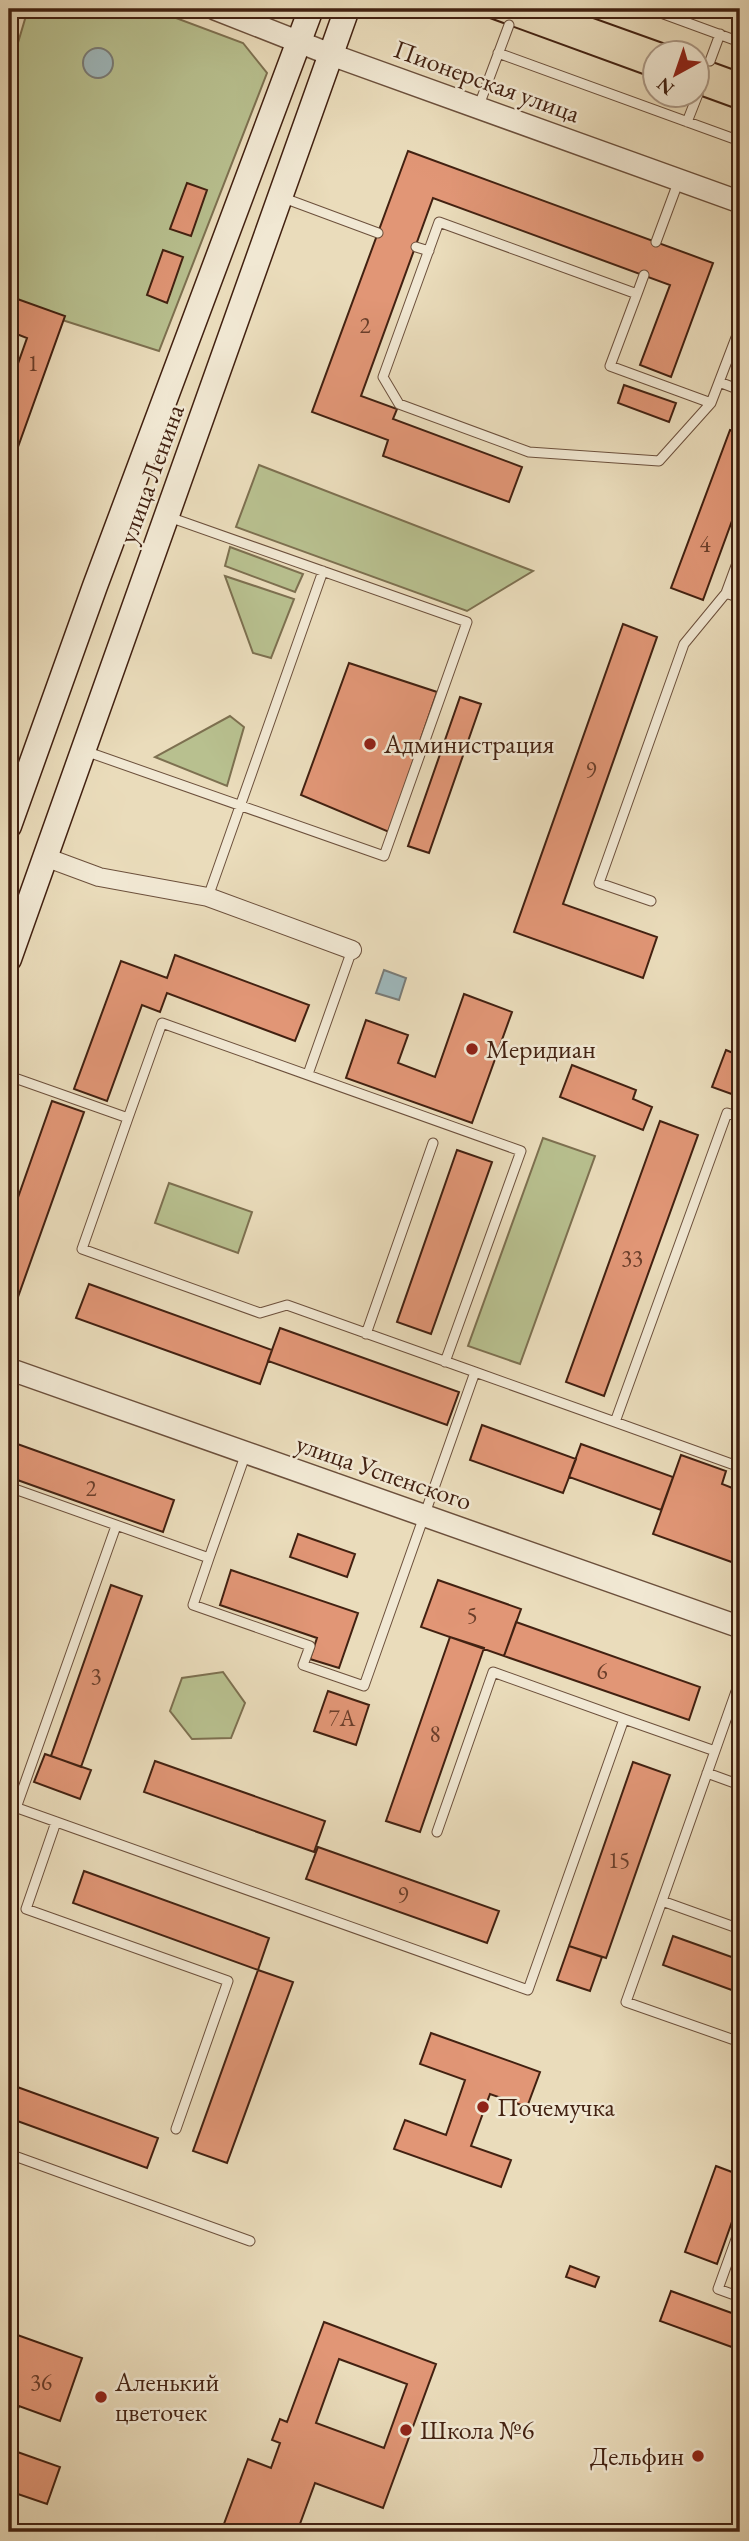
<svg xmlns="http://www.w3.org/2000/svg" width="749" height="2541" viewBox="0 0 749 2541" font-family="'EB Garamond',serif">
  <rect width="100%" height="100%" fill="#eadcbb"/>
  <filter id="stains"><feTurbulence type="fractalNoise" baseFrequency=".00286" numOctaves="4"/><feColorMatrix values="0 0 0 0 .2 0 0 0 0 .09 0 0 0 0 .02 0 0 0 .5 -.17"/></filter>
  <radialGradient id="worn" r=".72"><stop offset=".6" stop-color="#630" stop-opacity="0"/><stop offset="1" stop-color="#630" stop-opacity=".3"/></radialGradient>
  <path fill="#b8c08f" stroke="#7d7050" stroke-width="2" d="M 28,9 L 152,9 L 243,43 L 267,73 L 159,351 L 9,303 L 9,73 Z
    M 259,465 L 533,571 L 467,611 L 236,527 Z
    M 230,547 L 303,574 L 295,592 L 225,566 Z
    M 225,576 L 294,599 L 271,658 L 253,653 Z
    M 230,716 L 244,727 L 227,786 L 155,757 Z
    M 543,1138 L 595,1156 L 520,1364 L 468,1346 Z
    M 169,1183 L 252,1212 L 238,1253 L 155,1223 Z
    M 223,1672 L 245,1703 L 231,1738 L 192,1739 L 170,1711 L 182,1678 Z"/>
  <path fill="#9eb8bc" stroke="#797c78" stroke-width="2" d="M83 63a15 15 0 1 1 30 0a15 15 0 1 1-30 0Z
    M 384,970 L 406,978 L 399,1000 L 376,993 Z"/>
  <path fill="#e19676" stroke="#422111" stroke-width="2" fill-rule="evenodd" d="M 465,9 L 568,9 L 688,52 L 654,52 L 654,78 Z
    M 465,9 L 568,9 L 688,52 L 654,52 L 654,78 Z
    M 696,56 L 740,72 L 740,110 L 696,94 Z
    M 696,56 L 740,72 L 740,110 L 696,94 Z
    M 408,151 L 713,263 L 671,377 L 640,365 L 670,285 L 433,198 L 361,396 L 397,409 L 393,419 L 522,467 L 509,502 L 383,456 L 388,440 L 312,412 Z
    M 187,183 L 207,190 L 191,236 L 170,229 Z
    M 163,250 L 183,257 L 167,303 L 147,295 Z
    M 9,296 L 65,316 L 9,472 L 9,389 L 27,338 L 9,331 Z
    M 624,385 L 676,403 L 669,422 L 618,403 Z
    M 730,430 L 740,434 L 740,499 L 703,600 L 671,588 Z
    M 623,624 L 657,637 L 563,904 L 657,937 L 643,978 L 514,932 Z
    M 349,663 L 437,692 L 389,832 L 301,795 Z
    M 460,697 L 481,704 L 429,853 L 408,846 Z
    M 175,955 L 309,1005 L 295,1041 L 167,993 L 160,1012 L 142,1005 L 107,1101 L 74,1089 L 121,961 L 167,978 Z
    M 464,994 L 512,1012 L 472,1123 L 346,1078 L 366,1020 L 408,1035 L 398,1063 L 435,1077 Z
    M 726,1050 L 740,1056 L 740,1097 L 712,1087 Z
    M 572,1065 L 636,1090 L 633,1099 L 652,1107 L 643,1130 L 560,1097 Z
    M 52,1101 L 84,1112 L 18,1297 L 9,1294 L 9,1223 Z
    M 660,1121 L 698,1135 L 604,1396 L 566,1382 Z
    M 457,1150 L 492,1162 L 431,1334 L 397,1322 Z
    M 89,1284 L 272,1350 L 260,1384 L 76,1318 Z
    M 280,1328 L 459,1392 L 447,1425 L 268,1361 Z
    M 482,1425 L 576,1459 L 563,1493 L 470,1460 Z
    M 9,1441 L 174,1500 L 163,1532 L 9,1477 Z
    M 581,1444 L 673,1477 L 661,1510 L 569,1477 Z
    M 681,1455 L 726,1471 L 722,1484 L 740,1491 L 740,1565 L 653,1534 Z
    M 298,1534 L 355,1554 L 347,1577 L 290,1557 Z
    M 231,1570 L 358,1613 L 339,1668 L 310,1659 L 317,1638 L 220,1605 Z
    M 438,1580 L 521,1609 L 504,1656 L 421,1627 Z
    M 111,1585 L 142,1596 L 81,1767 L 51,1756 Z
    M 516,1622 L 700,1687 L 689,1720 L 504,1656 Z
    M 450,1637 L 484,1648 L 420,1832 L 386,1821 Z
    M 328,1691 L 369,1705 L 356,1745 L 314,1731 Z
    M 45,1754 L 91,1770 L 80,1799 L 34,1782 Z
    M 155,1761 L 325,1821 L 314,1852 L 144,1792 Z
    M 633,1762 L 670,1775 L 606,1958 L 569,1946 Z
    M 318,1847 L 499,1911 L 487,1943 L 306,1879 Z
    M 84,1871 L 269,1938 L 258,1970 L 73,1903 Z
    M 673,1936 L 740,1960 L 740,1993 L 663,1965 Z
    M 569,1946 L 602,1957 L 590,1991 L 557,1980 Z
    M 258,1970 L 293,1982 L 227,2163 L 193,2151 Z
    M 431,2033 L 540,2072 L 527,2107 L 490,2094 L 471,2146 L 511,2160 L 501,2187 L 394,2149 L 405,2120 L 446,2135 L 465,2080 L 420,2064 Z
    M 9,2084 L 158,2138 L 147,2168 L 9,2118 Z
    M 716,2166 L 740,2175 L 740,2199 L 717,2264 L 685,2252 Z
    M 570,2266 L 599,2277 L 595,2287 L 566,2277 Z
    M 671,2291 L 740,2316 L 740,2350 L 660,2321 Z
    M 324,2322 L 436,2364 L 383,2508 L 315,2483 L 297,2532 L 221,2532 L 248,2459 L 271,2468 L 280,2443 L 272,2440 L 280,2419 L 287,2422 ZM 339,2359 L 407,2384 L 384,2448 L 316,2423 Z
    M 9,2332 L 82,2358 L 60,2421 L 19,2406 L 9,2435 Z
    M 9,2449 L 60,2467 L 47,2504 L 9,2491 Z"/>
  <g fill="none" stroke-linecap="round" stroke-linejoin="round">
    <g stroke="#6c503c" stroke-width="11">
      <path id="service" d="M 650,9 L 740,42
        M 498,53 L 740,141
        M 710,61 L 720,34
        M 478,108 L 509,25
        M 687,122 L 698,94
        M 281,197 L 378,233
        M 656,242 L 679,180
        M 416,247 L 429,251
        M 637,294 L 644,275
        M 719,382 L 740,390
        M 711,403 L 610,366 L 637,294 L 439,222 L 383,377 L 399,404 L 529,452 L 659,461 L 711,403 L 740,327
        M 726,593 L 740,555
        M 85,751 L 384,856 L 467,622 L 169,517
        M 208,897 L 323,571
        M 651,901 L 599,883 L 684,644 L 726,593 L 740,598
        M 308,1074 L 352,950
        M 9,1076 L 128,1118 L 82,1249 L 260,1313 L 287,1305 L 475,1372
        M 740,1117 L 727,1113 L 615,1422 L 740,1467
        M 128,1118 L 162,1023 L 521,1151 L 445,1362
        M 366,1334 L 433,1143
        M 9,1487 L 209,1558 L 246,1453
        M 209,1558 L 193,1605 L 310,1646 L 303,1665 L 364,1686 L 475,1372 L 615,1422
        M 715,1751 L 662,1901 L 740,1929
        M 707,1773 L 740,1785
        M 9,1805 L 528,1990 L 624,1719 L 715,1751 L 740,1680
        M 16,1808 L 116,1526
        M 56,1822 L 26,1909 L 228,1981 L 176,2129
        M 437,1832 L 493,1672 L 624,1719
        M 662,1901 L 626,2002 L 740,2042
        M 9,2154 L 250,2241
        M 740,2228 L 718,2289 L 740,2297"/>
    </g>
    <g stroke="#6c503c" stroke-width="20">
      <path id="minor" d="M 45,857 L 99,877 L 208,897 L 352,950"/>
    </g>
    <g stroke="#6c503c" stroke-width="24">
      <path id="tertiary" d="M 215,9 L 332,55 L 740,202
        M 9,1369 L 740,1627"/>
    </g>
    <g stroke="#422111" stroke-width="27">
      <path id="secondary" d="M 9,826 L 95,586 L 311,9
        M 9,959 L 347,9"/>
    </g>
    <use href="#service" stroke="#f1e8d3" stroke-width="9"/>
    <use href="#minor" stroke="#f1e8d3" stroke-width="18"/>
    <use href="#tertiary" stroke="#f1e8d3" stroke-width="21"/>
    <use href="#secondary" stroke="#f1e8d3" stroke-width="24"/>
  </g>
  <g fill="#8f2418" stroke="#f1e8d3" stroke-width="2.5">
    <circle cx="370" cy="744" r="7"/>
    <circle cx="472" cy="1049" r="7"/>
    <circle cx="483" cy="2107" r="7"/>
    <circle cx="101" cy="2397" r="7"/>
    <circle cx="406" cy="2430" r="7"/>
    <circle cx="698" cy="2456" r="7"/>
  </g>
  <g text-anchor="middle" stroke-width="5" stroke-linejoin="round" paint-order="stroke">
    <g font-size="23" fill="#6a3e2a">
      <text x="365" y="333">2</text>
      <text x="33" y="371">1</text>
      <text x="705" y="552">4</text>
      <text x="591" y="778">9</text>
      <text x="632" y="1266">33</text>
      <text x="91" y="1496">2</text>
      <text x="472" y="1623">5</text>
      <text x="602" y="1679">6</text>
      <text x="96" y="1684">3</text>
      <text x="342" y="1726">7А</text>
      <text x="435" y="1742">8</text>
      <text x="619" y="1868">15</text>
      <text x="403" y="1903">9</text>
      <text x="41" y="2390">36</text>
    </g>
    <g font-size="26" fill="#422111" stroke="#f1e8d3">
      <text transform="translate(487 81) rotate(20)" y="9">Пионерская улица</text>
      <text transform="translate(151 474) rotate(-70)" y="9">улица Ленина</text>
      <text transform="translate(384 1472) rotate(19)" y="9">улица Успенского</text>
    </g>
    <g font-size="26" fill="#422111" stroke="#f1e8d3" text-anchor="start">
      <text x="384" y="753">Администрация</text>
      <text x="486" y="1058">Меридиан</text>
      <text x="497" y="2116">Почемучка</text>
      <text x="115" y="2391">Аленький<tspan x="115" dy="30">цветочек</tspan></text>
      <text x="420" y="2439">Школа №6</text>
      <text x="684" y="2465" text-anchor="end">Дельфин</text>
    </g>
  </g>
  <rect width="749" height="2541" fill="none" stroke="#eadcbb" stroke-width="35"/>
  <rect x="10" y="10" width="728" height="2520" fill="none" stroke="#422111" stroke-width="3.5"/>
  <rect x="18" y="18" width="714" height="2506" fill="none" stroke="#422111" stroke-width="2"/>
  <g transform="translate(676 74) rotate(220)"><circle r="33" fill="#f1e8d3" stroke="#ab9885" stroke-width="2"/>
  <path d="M0-5L12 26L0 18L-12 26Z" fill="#8f2418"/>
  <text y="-10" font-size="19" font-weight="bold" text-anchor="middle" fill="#422111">N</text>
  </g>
  <rect width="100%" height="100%" filter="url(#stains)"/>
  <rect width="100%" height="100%" fill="url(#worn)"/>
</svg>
